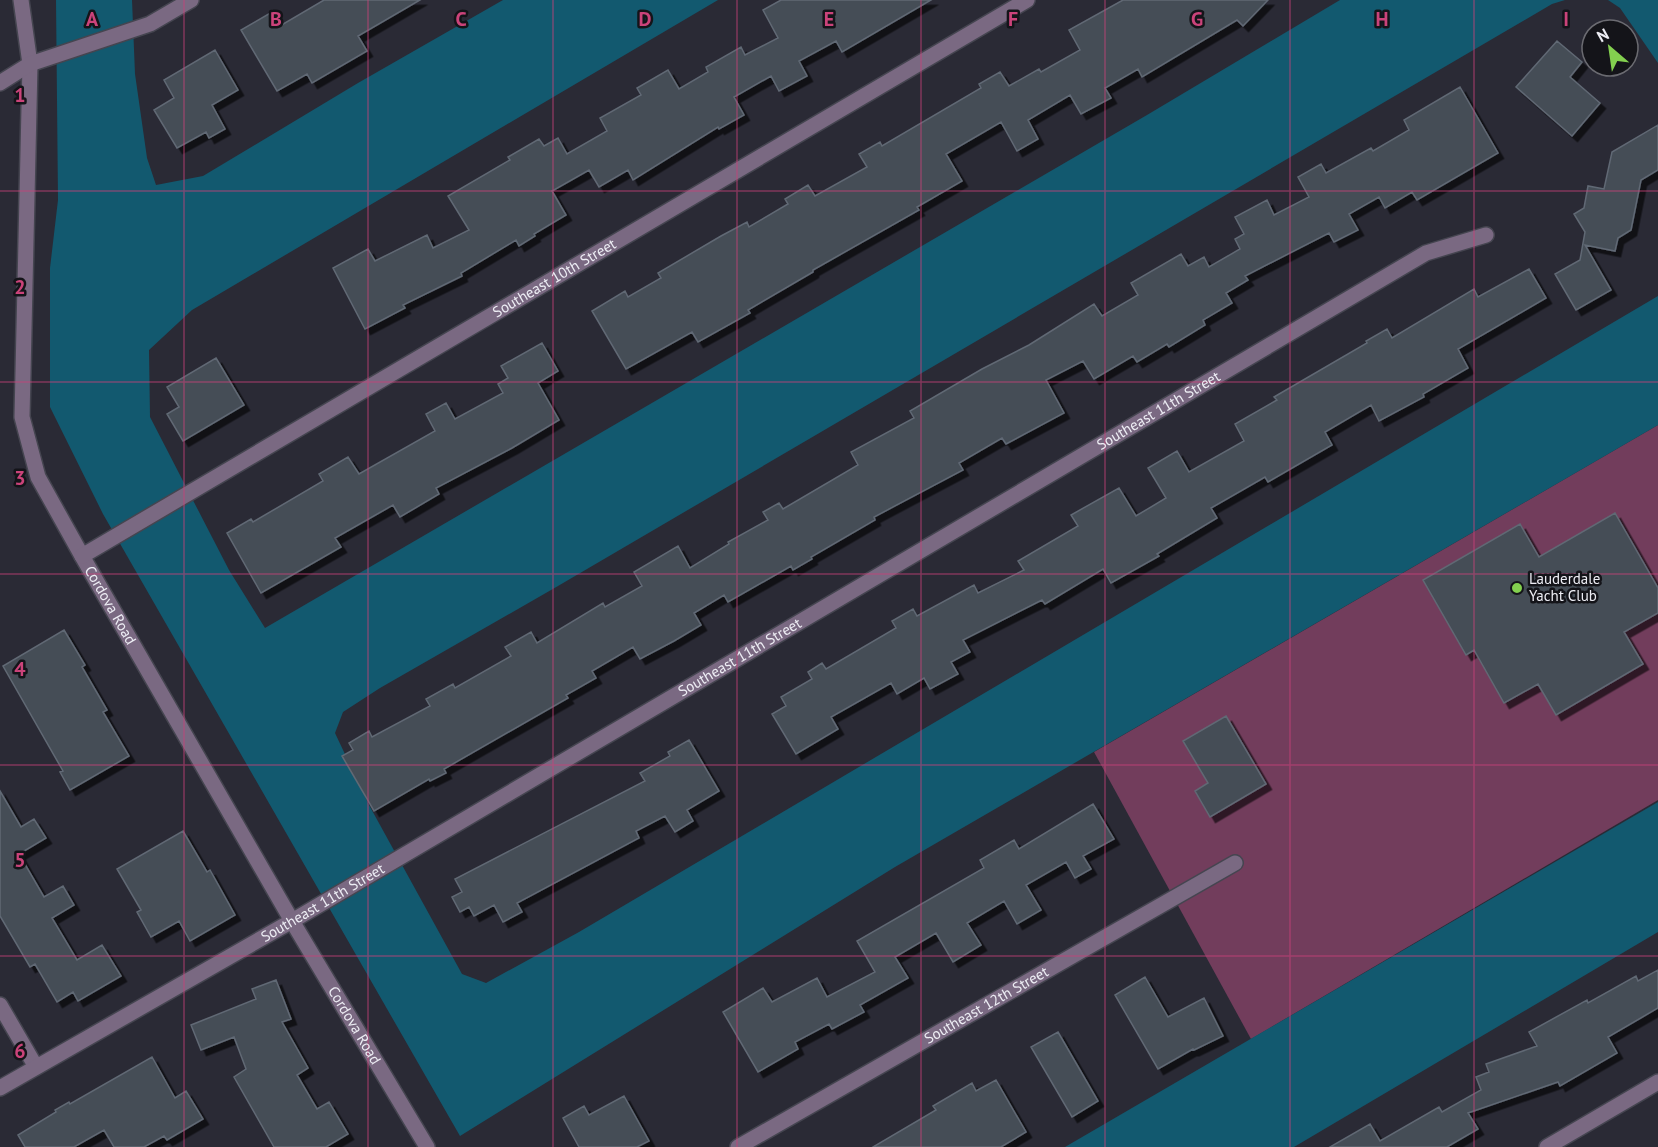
<svg xmlns="http://www.w3.org/2000/svg" width="1658" height="1147" viewBox="0 0 1658 1147" font-family="'PT Sans',sans-serif">
  <defs>
    <filter id="shadow"><feDropShadow dx="5.5" dy="5.5" stdDeviation="0" flood-color="#0009"/></filter>
  </defs>
  <rect width="100%" height="100%" fill="#2a2a35"/>
  <path fill="#723d5c" d="M 1658,425 L 1658,800 L 1251,1039 L 1094,752 Z"/>
  <path fill="#12596f" d="M 56,0 L 132,0 L 135,74 L 147,158 L 156,185 L 203,176 L 358,83 L 503,0 L 718,0 L 192,310 L 149,350 L 150,417 L 229,570 L 265,628 L 1147,115 L 1340,0 L 1565,0 L 1552,4 L 558,586 L 380,688 L 343,712 L 335,733 L 369,805 L 462,974 L 486,983 L 579,932 L 1658,296 L 1658,425 L 895,867 L 460,1136 L 103,514 L 50,407 L 50,268 L 58,200 Z
    M 1608,0 L 1658,0 L 1658,63 L 1620,8 Z
    M 1658,802 L 1658,932 L 1294,1147 L 1065,1147 Z"/>
  <path fill="#454d57" stroke="#616974" stroke-width="1.5" filter="url(#shadow)" d="M 324,0 L 420,0 L 358,36 L 367,51 L 312,83 L 307,74 L 277,91 L 241,30 L 272,12 L 280,26 Z
    M 781,0 L 931,0 L 842,52 L 836,41 L 799,61 L 807,76 L 779,91 L 771,76 L 734,97 L 744,115 L 719,129 L 718,127 L 633,180 L 628,170 L 599,187 L 589,170 L 552,191 L 566,215 L 534,234 L 535,236 L 519,246 L 516,240 L 461,273 L 462,276 L 403,305 L 405,308 L 365,329 L 333,268 L 368,249 L 375,261 L 427,235 L 433,248 L 469,230 L 448,196 L 510,160 L 508,157 L 539,139 L 544,146 L 558,138 L 567,154 L 607,131 L 600,118 L 641,95 L 637,88 L 668,70 L 679,89 L 708,72 L 706,67 L 741,47 L 745,55 L 778,38 L 763,10 Z
    M 1123,0 L 1268,0 L 1243,26 L 1237,20 L 1142,77 L 1138,69 L 1105,88 L 1111,98 L 1081,114 L 1070,95 L 1028,120 L 1038,139 L 1017,151 L 1001,122 L 946,154 L 962,181 L 917,207 L 919,210 L 813,270 L 813,272 L 748,310 L 750,313 L 698,342 L 692,332 L 626,369 L 592,311 L 625,291 L 628,297 L 661,278 L 658,273 L 721,236 L 747,222 L 749,227 L 788,204 L 785,199 L 808,185 L 815,196 L 867,167 L 859,154 L 880,142 L 882,146 L 981,88 L 979,84 L 1000,72 L 1009,86 L 1039,69 L 1041,72 L 1080,50 L 1069,30 Z
    M 1557,41 L 1582,62 L 1570,77 L 1600,103 L 1572,136 L 1516,87 Z
    M 215,50 L 238,90 L 212,105 L 225,129 L 209,138 L 206,132 L 177,148 L 154,110 L 174,98 L 164,80 Z
    M 1460,87 L 1498,153 L 1417,200 L 1412,192 L 1385,208 L 1379,197 L 1349,214 L 1358,230 L 1334,242 L 1329,233 L 1245,276 L 1248,280 L 1226,293 L 1232,303 L 1203,320 L 1205,325 L 1169,347 L 1167,344 L 1137,362 L 1133,356 L 1094,379 L 1083,361 L 1046,380 L 1064,413 L 1006,444 L 1002,438 L 959,463 L 963,470 L 874,517 L 875,520 L 811,557 L 812,559 L 793,570 L 791,566 L 728,602 L 724,595 L 694,613 L 701,625 L 674,641 L 640,659 L 633,647 L 592,671 L 596,678 L 566,695 L 568,698 L 444,769 L 446,773 L 430,781 L 429,779 L 374,811 L 342,756 L 353,750 L 349,743 L 369,731 L 372,737 L 430,706 L 426,699 L 453,684 L 455,688 L 511,656 L 505,647 L 531,632 L 537,643 L 603,603 L 605,607 L 642,586 L 634,572 L 678,546 L 690,568 L 729,544 L 728,542 L 768,520 L 763,512 L 779,503 L 783,509 L 858,465 L 851,452 L 914,418 L 910,411 L 982,369 L 1029,345 L 1094,304 L 1102,316 L 1138,295 L 1131,283 L 1181,254 L 1188,266 L 1204,257 L 1209,267 L 1240,249 L 1235,239 L 1244,234 L 1235,217 L 1267,200 L 1274,215 L 1309,197 L 1298,177 L 1321,164 L 1326,173 L 1371,148 L 1373,151 L 1409,130 L 1404,120 Z
    M 1658,125 L 1658,170 L 1641,180 L 1631,230 L 1618,238 L 1615,251 L 1585,245 L 1611,290 L 1576,310 L 1555,274 L 1580,260 L 1585,232 L 1574,214 L 1584,208 L 1588,186 L 1604,189 L 1612,152 Z
    M 1529,269 L 1546,298 L 1458,349 L 1468,368 L 1423,394 L 1424,397 L 1379,421 L 1371,405 L 1325,432 L 1332,445 L 1268,482 L 1265,477 L 1211,508 L 1217,518 L 1157,554 L 1159,556 L 1111,583 L 1103,569 L 1045,604 L 1042,600 L 963,640 L 970,652 L 951,662 L 958,674 L 930,689 L 924,678 L 897,694 L 891,683 L 831,717 L 838,729 L 796,754 L 772,714 L 786,706 L 781,697 L 812,679 L 808,672 L 822,663 L 826,669 L 896,628 L 892,621 L 913,609 L 917,616 L 974,585 L 978,593 L 1024,570 L 1018,561 L 1078,526 L 1071,515 L 1119,488 L 1136,516 L 1166,498 L 1148,468 L 1177,451 L 1189,472 L 1244,441 L 1235,424 L 1277,400 L 1274,397 L 1367,343 L 1366,341 L 1387,329 L 1392,338 L 1474,289 L 1478,297 Z
    M 542,343 L 558,371 L 538,383 L 559,420 L 512,448 L 436,488 L 439,494 L 400,517 L 393,505 L 335,538 L 341,547 L 261,593 L 227,533 L 251,519 L 253,522 L 323,481 L 319,474 L 348,457 L 359,474 L 435,431 L 426,414 L 446,403 L 455,419 L 503,393 L 498,384 L 508,378 L 501,366 Z
    M 216,358 L 244,405 L 183,441 L 167,414 L 179,407 L 167,387 Z
    M 1615,513 L 1658,588 L 1658,613 L 1624,632 L 1643,664 L 1556,715 L 1538,684 L 1504,703 L 1474,650 L 1466,655 L 1423,580 L 1520,524 L 1539,557 Z
    M 64,630 L 85,665 L 82,667 L 107,710 L 103,712 L 129,756 L 70,790 L 60,772 L 63,771 L 3,666 Z
    M 1226,716 L 1266,784 L 1210,817 L 1195,791 L 1208,783 L 1183,741 Z
    M 689,740 L 719,791 L 687,810 L 693,821 L 675,832 L 665,816 L 636,831 L 639,838 L 517,903 L 522,912 L 503,922 L 494,905 L 474,916 L 469,907 L 460,912 L 452,897 L 462,892 L 455,879 L 645,781 L 640,773 L 670,756 L 668,752 Z
    M 0,791 L 21,827 L 34,819 L 46,838 L 19,854 L 44,897 L 63,886 L 74,905 L 52,918 L 77,960 L 102,945 L 121,976 L 78,1001 L 73,992 L 57,1002 L 35,964 L 30,967 L 0,916 Z
    M 1093,804 L 1114,839 L 1083,856 L 1091,869 L 1075,878 L 1066,862 L 1026,885 L 1041,910 L 1017,924 L 1004,901 L 967,923 L 981,945 L 953,962 L 936,933 L 895,957 L 908,978 L 860,1005 L 864,1012 L 832,1029 L 829,1024 L 795,1042 L 798,1049 L 758,1072 L 723,1012 L 763,988 L 772,1002 L 817,978 L 827,997 L 875,972 L 857,941 L 984,868 L 980,860 L 1014,840 L 1019,849 Z
    M 183,831 L 207,872 L 210,870 L 235,915 L 190,941 L 179,921 L 151,937 L 137,912 L 141,910 L 117,869 Z
    M 1658,970 L 1658,1008 L 1608,1037 L 1617,1053 L 1560,1086 L 1558,1082 L 1468,1113 L 1478,1129 L 1447,1147 L 1330,1147 L 1370,1124 L 1380,1141 L 1439,1107 L 1442,1112 L 1481,1090 L 1476,1077 L 1489,1072 L 1486,1064 L 1537,1046 L 1529,1032 L 1587,1000 L 1588,1003 L 1636,976 L 1638,981 Z
    M 1145,977 L 1168,1017 L 1204,998 L 1223,1036 L 1194,1050 L 1193,1049 L 1158,1069 L 1115,995 Z
    M 276,980 L 291,1019 L 282,1022 L 308,1068 L 297,1075 L 317,1109 L 329,1102 L 348,1134 L 326,1147 L 274,1147 L 234,1077 L 246,1069 L 234,1037 L 201,1050 L 191,1025 L 256,999 L 252,989 Z
    M 1058,1032 L 1098,1101 L 1072,1117 L 1031,1047 Z
    M 152,1057 L 175,1098 L 186,1091 L 203,1119 L 167,1140 L 164,1136 L 144,1147 L 114,1147 L 104,1130 L 74,1147 L 25,1147 L 18,1135 L 56,1112 L 55,1110 L 69,1102 L 70,1104 Z
    M 996,1080 L 1026,1132 L 1001,1147 L 873,1147 L 936,1110 L 933,1106 L 972,1083 L 976,1091 Z
    M 624,1096 L 649,1141 L 637,1147 L 579,1147 L 563,1118 L 584,1106 L 589,1115 Z"/>
  <g fill="none" stroke-linecap="round" stroke-linejoin="round">
    <g stroke="#454550" stroke-width="18">
      <g id="street">
        <path id="s1" d="M 21,0 L 30,64 L 22,417 L 38,477 L 82,556 L 292,921 L 427,1147"/>
        <path d="M 0,83 L 30,64 L 150,24 L 191,0"/>
        <path id="s2" d="M 82,556 L 1027,0"/>
        <path d="M 0,1005 L 36,1067"/>
        <path id="s3" d="M 0,1088 L 292,921 L 1426,253 L 1486,235"/>
        <path id="s4" d="M 738,1147 L 1235,863"/>
        <path d="M 1547,1147 L 1658,1082"/>
      </g>
    </g>
    <use href="#street" stroke="#7a6982" stroke-width="15"/>
  </g>
  <path fill="none" stroke="#cb437a" stroke-width="1.5" stroke-opacity="0.55" d="M 184,0 L 184,1147M 368,0 L 368,1147M 553,0 L 553,1147M 737,0 L 737,1147M 921,0 L 921,1147M 1105,0 L 1105,1147M 1290,0 L 1290,1147M 1474,0 L 1474,1147M 0,191 L 1658,191M 0,382 L 1658,382M 0,574 L 1658,574M 0,765 L 1658,765M 0,956 L 1658,956"/>
  <circle fill="#83d04f" stroke="#141419" stroke-width="2" cx="1517" cy="588" r="6"/>
  <g text-anchor="middle" stroke-width="5" stroke-linejoin="round" paint-order="stroke">
    <g font-size="15" fill="#ededf4" stroke="#141419">
      <text dy="5" stroke="none"><textPath href="#s2" startOffset="548">Southeast 10th Street</textPath></text>
      <text dy="5" stroke="none"><textPath href="#s3" startOffset="1342">Southeast 11th Street</textPath></text>
      <text dy="5" stroke="none"><textPath href="#s1" startOffset="627">Cordova Road</textPath></text>
      <text dy="5" stroke="none"><textPath href="#s3" startOffset="856">Southeast 11th Street</textPath></text>
      <text dy="5" stroke="none"><textPath href="#s3" startOffset="372">Southeast 11th Street</textPath></text>
      <text dy="5" stroke="none"><textPath href="#s4" startOffset="286">Southeast 12th Street</textPath></text>
      <text dy="5" stroke="none"><textPath href="#s1" startOffset="1113">Cordova Road</textPath></text>
    </g>
    <g font-size="15" fill="#ededf4" stroke="#141419" text-anchor="start">
      <text x="1529" y="584">Lauderdale<tspan x="1529" dy="17">Yacht Club</tspan></text>
    </g>
  </g>
  <g font-size="20" text-anchor="middle" font-weight="bold" fill="#cb437a" stroke="#141419" stroke-width="5" stroke-linejoin="round" paint-order="stroke">
    <text x="92" y="26">A</text>
    <text x="276" y="26">B</text>
    <text x="461" y="26">C</text>
    <text x="645" y="26">D</text>
    <text x="829" y="26">E</text>
    <text x="1013" y="26">F</text>
    <text x="1197" y="26">G</text>
    <text x="1382" y="26">H</text>
    <text x="1566" y="26">I</text>
    <text x="20" y="102">1</text>
    <text x="20" y="294">2</text>
    <text x="20" y="485">3</text>
    <text x="20" y="676">4</text>
    <text x="20" y="867">5</text>
    <text x="20" y="1058">6</text>
  </g>
  <g transform="translate(1610 48) rotate(331)"><circle r="28" fill="#141419" stroke="#6b6b71" stroke-width="1.5"/>
  <path d="M0-4.5L10 22L0 15L-10 22Z" fill="#83d04f"/>
  <text y="-9" font-size="16" font-weight="bold" text-anchor="middle" fill="#ededf4">N</text>
  </g>
</svg>
